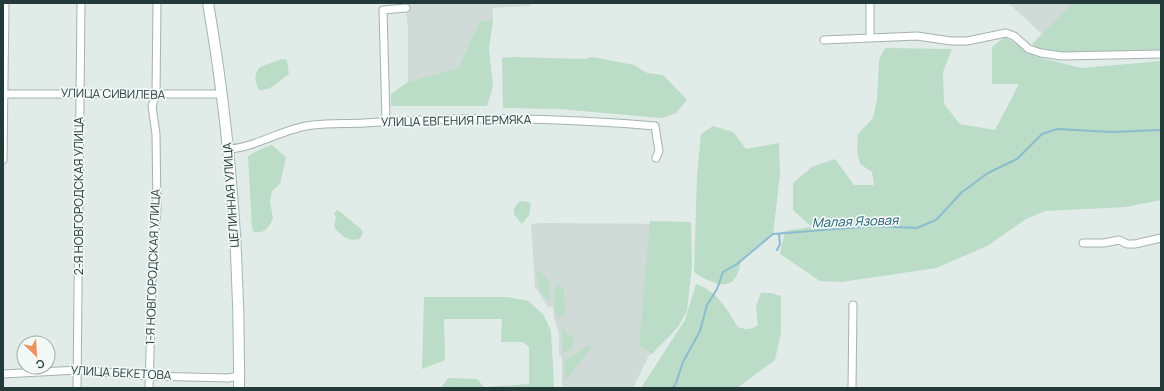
<svg xmlns="http://www.w3.org/2000/svg" width="1164" height="391" viewBox="0 0 1164 391" font-family="Manrope,sans-serif">
  <rect width="100%" height="100%" fill="#e1ebe8"/>
  <path fill="#d0dbd7" d="M 405,3 L 530,3 L 530,6 L 493,8 L 493,20 L 480,21 L 458,68 L 408,82 L 408,29 Z
    M 1008,3 L 1073,3 L 1042,34 Z
    M 542,223 L 690,224 L 686,311 L 684,316 L 648,357 L 633,388 L 564,388 L 562,386 L 562,359 L 559,354 L 559,334 L 554,318 L 553,307 L 548,307 L 535,287 L 531,224 Z"/>
  <path fill="#bbdcc7" d="M 1073,3 L 1161,3 L 1161,50 L 1063,54 L 1043,51 L 1032,44 Z
    M 493,20 L 489,49 L 493,86 L 487,106 L 391,106 L 391,94 L 408,82 L 458,68 L 480,21 Z
    M 1005,37 L 1037,57 L 1082,68 L 1161,61 L 1161,200 L 1125,207 L 1045,211 L 1026,219 L 987,246 L 936,268 L 842,282 L 820,281 L 780,254 L 785,231 L 812,227 L 793,210 L 793,183 L 812,167 L 835,159 L 854,185 L 874,185 L 872,172 L 860,164 L 857,150 L 858,134 L 873,118 L 877,100 L 879,60 L 885,48 L 952,49 L 943,72 L 944,104 L 960,124 L 995,130 L 1019,84 L 992,84 L 992,47 Z
    M 514,57 L 585,59 L 592,57 L 634,65 L 647,73 L 663,75 L 687,100 L 676,113 L 662,118 L 559,109 L 503,108 L 502,58 Z
    M 282,59 L 287,60 L 289,74 C 278,81 274,90 259,90 C 254,81 254,74 260,67 Z
    M 713,126 L 733,132 L 746,149 L 779,143 L 780,174 L 773,234 L 741,259 C 737,294 717,287 694,272 L 697,175 L 701,134 Z
    M 272,145 L 286,157 L 280,184 L 272,191 L 270,202 L 273,218 C 269,228 264,234 254,232 L 252,228 L 248,156 L 263,148 Z
    M 520,201 L 529,202 L 531,204 L 529,215 L 522,224 L 514,214 L 514,208 Z
    M 338,210 L 361,229 L 363,233 L 360,239 C 348,242 342,236 334,227 L 336,218 L 334,213 Z
    M 650,221 L 691,222 L 692,265 L 687,311 L 678,327 L 652,354 L 639,346 Z
    M 539,271 C 551,282 550,284 550,300 L 548,301 L 541,293 L 536,272 Z
    M 696,284 C 718,292 726,308 738,327 C 746,330 751,330 758,325 L 756,306 L 761,293 L 771,293 L 781,296 L 781,333 L 775,360 L 737,388 L 641,388 L 685,320 Z
    M 558,285 L 564,289 L 565,314 L 559,318 L 555,312 L 554,289 Z
    M 424,297 L 508,297 L 528,301 L 543,314 L 551,331 L 554,386 L 553,388 L 441,388 L 448,378 L 477,379 L 484,387 L 529,384 L 529,347 L 522,342 L 501,342 L 502,319 L 444,319 L 445,360 L 422,369 Z
    M 562,328 L 574,339 L 573,347 L 562,354 Z
    M 589,345 L 591,349 L 564,382 L 565,361 Z"/>
  <g fill="none" stroke-linecap="round" stroke-linejoin="round">
    <path stroke="#8bbccf" stroke-width="2" d="M 777,250 L 780,244 L 779,234
      M 673,388 L 676,383 L 683,362 L 700,331 L 707,305 L 717,289 L 723,272 L 737,264 L 773,234 L 874,226 L 917,228 L 936,220 L 962,192 L 988,173 L 1017,159 L 1042,134 L 1057,129 L 1112,132 L 1161,130"/>
    <g stroke="#a4b3b0" stroke-width="9">
      <path id="minor" d="M 870,38 L 870,3
        M 824,40 L 917,36 L 951,41 L 967,41 L 1006,33 L 1014,36 L 1029,49 L 1041,53 L 1062,56 L 1161,54
        M 3,94 L 223,94
        M 386,121 L 383,10 L 406,8
        M 229,149 C 258,147 283,128 313,125 C 330,123 347,124 364,123 C 460,116 559,118 655,126 L 659,151 L 656,158
        M 3,160 L 5,3
        M 1083,243 L 1104,243 L 1119,240 L 1127,244 L 1135,244 L 1161,238
        M 3,374 L 78,370 L 149,376 L 228,378 L 239,376
        M 77,388 L 81,3
        M 149,388 L 153,247 L 157,210 L 156,134 L 152,106 L 156,95 L 157,3
        M 852,388 L 853,305"/>
    </g>
    <g stroke="#a0b7b1" stroke-width="12">
      <path id="secondary" d="M 208,3 C 230,130 240,259 239,388"/>
    </g>
    <use href="#minor" stroke="#fff" stroke-width="7"/>
    <use href="#secondary" stroke="#fff" stroke-width="10"/>
  </g>
  <g text-anchor="middle" stroke-width="3.5" stroke-linejoin="round" paint-order="stroke">
    <g font-size="12" fill="#223b38" stroke="#f2f8f5">
      <text transform="translate(113 94) rotate(1)" y="4">УЛИЦА СИВИЛЕВА</text>
      <text transform="translate(456 121) rotate(-1)" y="4">УЛИЦА ЕВГЕНИЯ ПЕРМЯКА</text>
      <text transform="translate(231 195) rotate(-94)" y="4">ЦЕЛИННАЯ УЛИЦА</text>
      <text transform="translate(79 196) rotate(-90)" y="4">2-Я НОВГОРОДСКАЯ УЛИЦА</text>
      <text transform="translate(153 267) rotate(-88)" y="4">1-Я НОВГОРОДСКАЯ УЛИЦА</text>
      <text transform="translate(121 373) rotate(3)" y="4">УЛИЦА БЕКЕТОВА</text>
    </g>
    <g font-size="13" font-style="italic" fill="#1e5d75" stroke="#f2f8f5">
      <text transform="translate(855 221) rotate(-2)" y="5">Малая Язовая</text>
    </g>
  </g>
  <rect width="1164" height="391" fill="none" stroke="#223b38" stroke-width="8"/>
  <g transform="translate(36 355) rotate(155)"><circle r="19" fill="#f2f8f5" stroke="#9faca9"/>
  <path d="M0-3L7 15L0 10L-7 15Z" fill="#ed915d"/>
  <text y="-6" font-size="11" font-weight="bold" text-anchor="middle" fill="#223b38">С</text>
  </g>
</svg>
